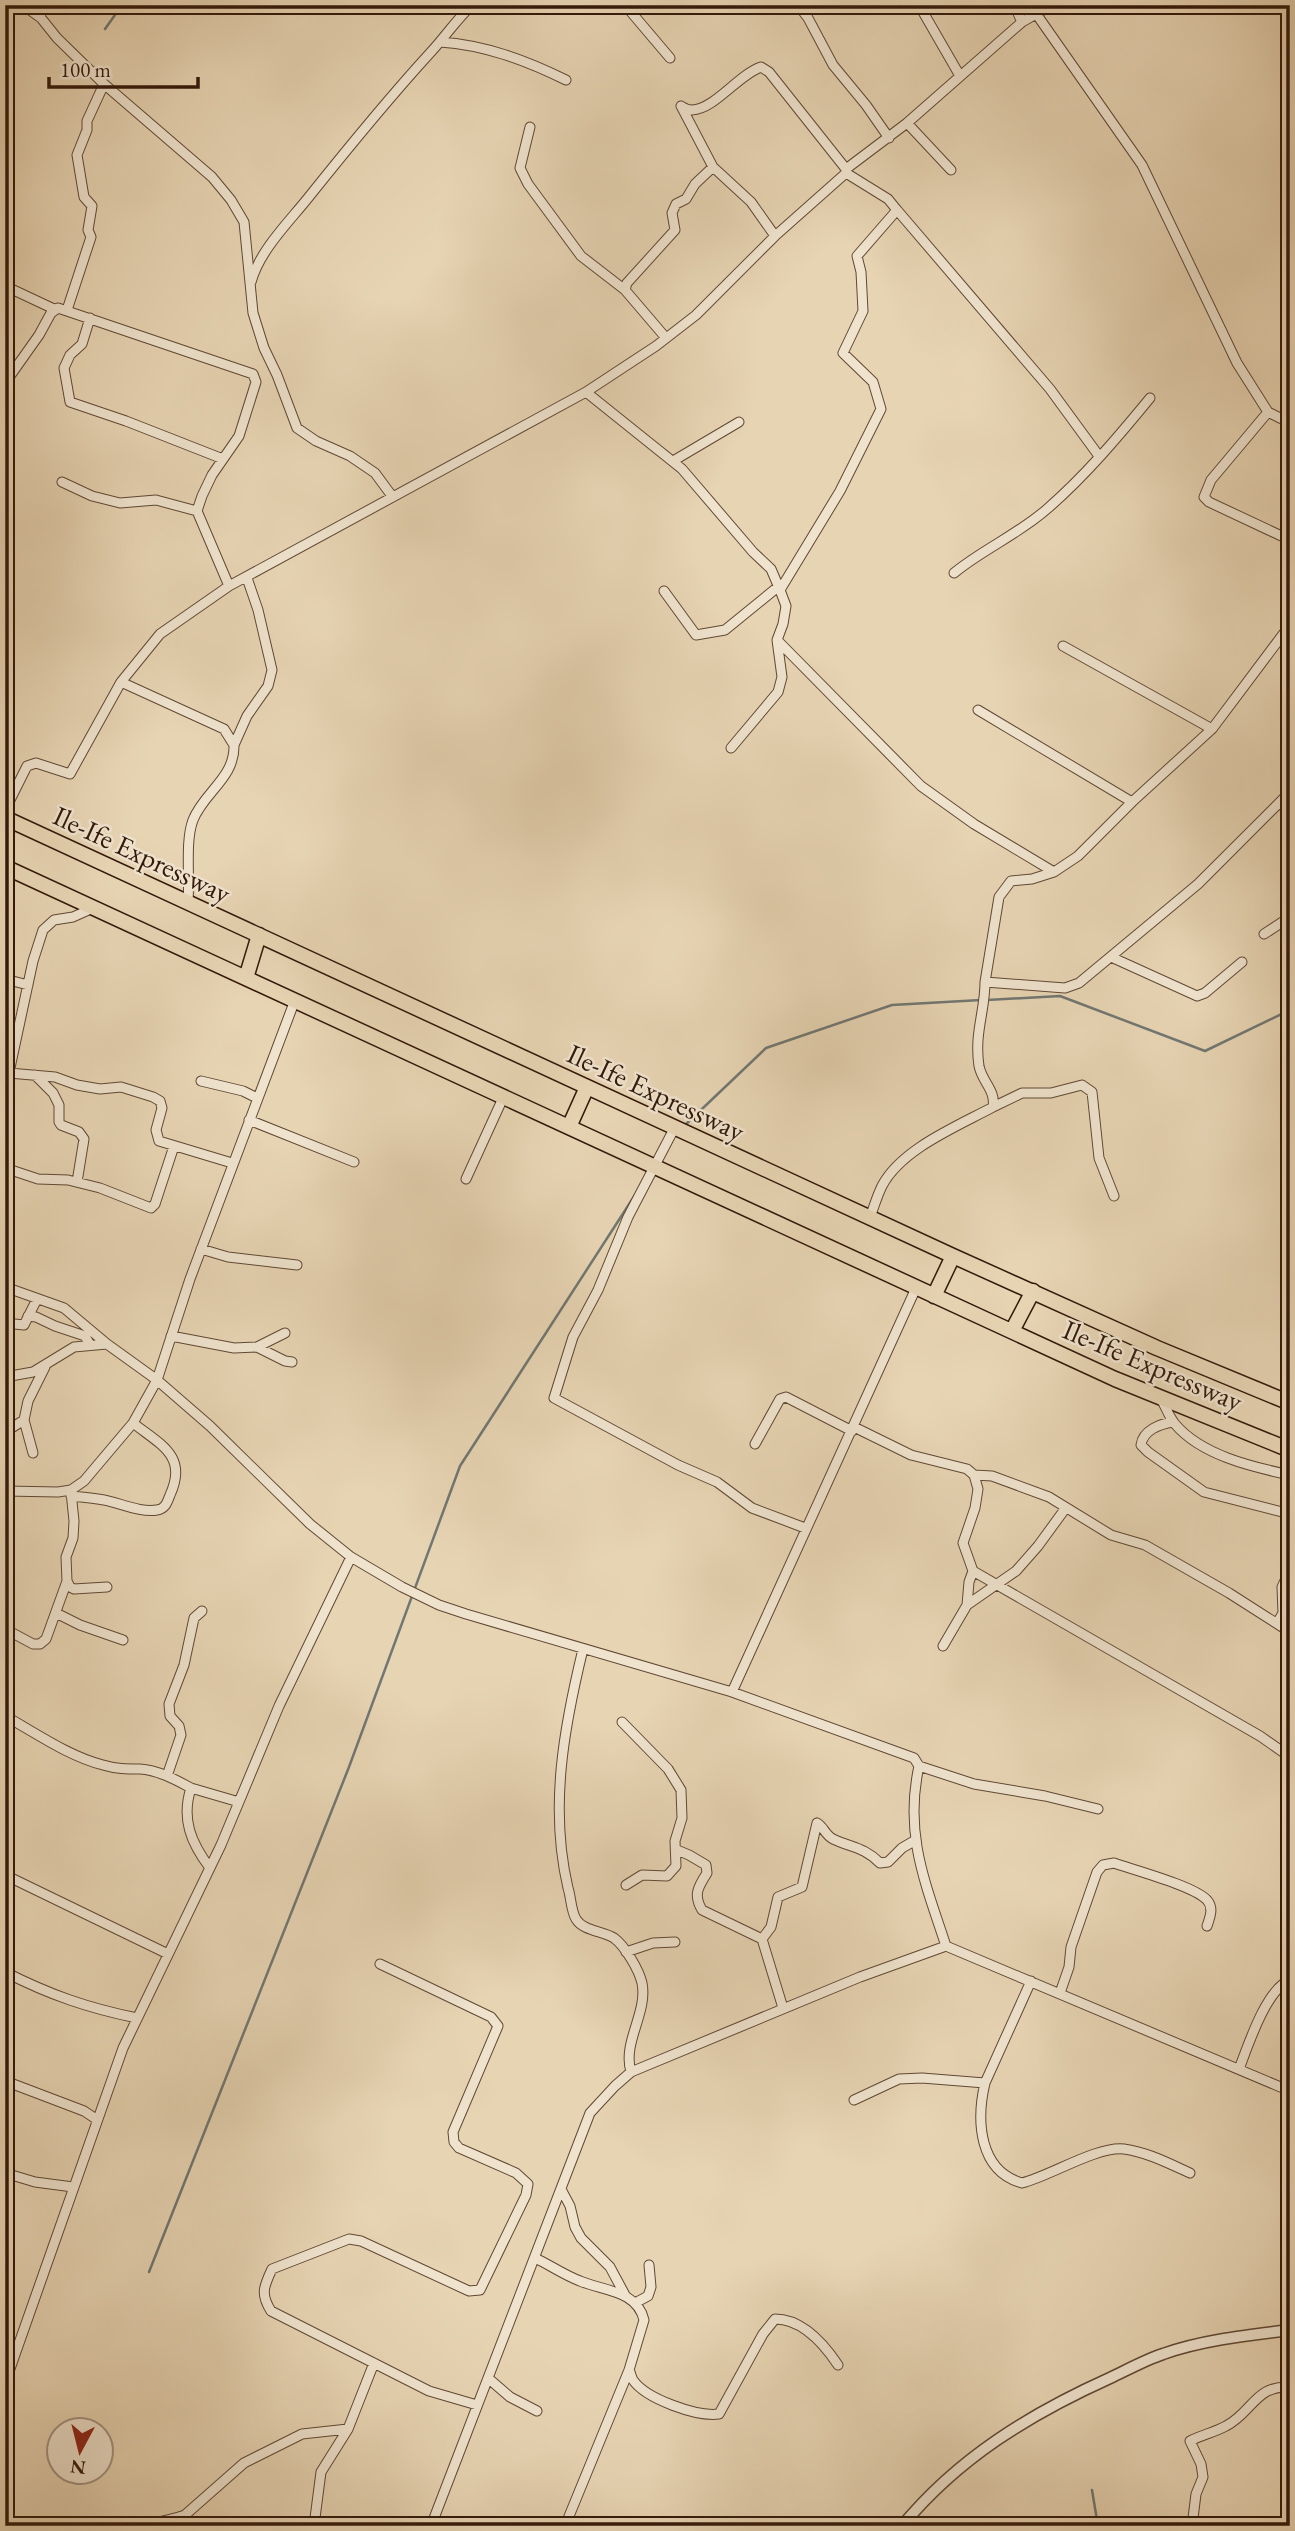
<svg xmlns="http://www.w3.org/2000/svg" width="1295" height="2531" viewBox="0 0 1295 2531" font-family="'EB Garamond',serif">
  <rect width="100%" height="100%" fill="#e7d4b3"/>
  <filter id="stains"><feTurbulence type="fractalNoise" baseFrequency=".00286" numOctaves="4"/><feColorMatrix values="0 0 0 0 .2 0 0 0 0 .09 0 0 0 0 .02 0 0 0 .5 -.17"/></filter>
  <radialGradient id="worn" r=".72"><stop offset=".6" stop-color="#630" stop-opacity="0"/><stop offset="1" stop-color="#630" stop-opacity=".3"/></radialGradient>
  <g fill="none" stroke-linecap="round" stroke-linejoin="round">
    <path stroke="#717772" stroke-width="2.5" d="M 105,29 L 122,5
      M 987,1000 L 1060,996 L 1205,1051 L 1290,1010
      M 683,1127 L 766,1048 L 892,1005 L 981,1000
      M 149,2272 L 349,1767 L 460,1466 L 635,1195
      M 1092,2490 L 1098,2526"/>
    <g stroke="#604834" stroke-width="11">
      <path id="minor" d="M 23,5 L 41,18
        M 39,5 L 41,18 L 57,38 L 104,84 L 212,177 L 231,200 L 244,222 L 253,313 L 264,348 L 277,375 L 297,428 L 316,441 L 350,456 L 375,473 L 392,496
        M 629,5 L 631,12 L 670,58
        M 798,5 L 808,18 L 833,65 L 866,105 L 889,138
        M 919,5 L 960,76
        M 1014,5 L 1022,22
        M 1037,15 L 1142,165 L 1237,363 L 1268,412 L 1290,423
        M 440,42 C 485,45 525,60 566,80
        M 681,106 C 684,108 688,110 692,110 C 715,109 738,75 761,67 L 769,72 L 846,169
        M 681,106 L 713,167 L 751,202 L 775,236
        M 907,123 L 951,170
        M 530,127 L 520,168 L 528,184 L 581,256 L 625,290
        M 897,210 L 1050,389 L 1099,456
        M 251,282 C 260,250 288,223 308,198 C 348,148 387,100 430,53 C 445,37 456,20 472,5
        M 5,286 L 54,309
        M 67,310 L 91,237 L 88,230 L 92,206 L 84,197 L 77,155 L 87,130 L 87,121 L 104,84
        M 90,318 L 82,344 L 70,355 L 64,368 L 70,402 L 126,421 L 223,459
        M 666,338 L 625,290 L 627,283 L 675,230 L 672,213 L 676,204 L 686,199 L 695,184 L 713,167
        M 5,383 L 39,335 L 51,313 L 58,308 L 253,374 L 256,382 L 239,436 L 212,475 L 202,496 L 197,511 L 229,586
        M 586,392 L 682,469 L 753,552 L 771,569 L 780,590 L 786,606 L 783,624 L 777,640 L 782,677 L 778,692 L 731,748
        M 1268,412 L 1211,480 L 1204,497 L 1209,502 L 1290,540
        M 673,461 L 739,422
        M 62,482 L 92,496 L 120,503 L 156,500 L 197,511
        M 954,573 C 983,549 1019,534 1047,509 C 1085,476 1118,437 1150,398
        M 780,590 L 840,491 L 881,409 L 873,382 L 843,353 L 863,311 L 861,272 L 857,256 L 897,210 L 888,199 L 846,173
        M 664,591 L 696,635 L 725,630 L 779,586
        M 778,641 L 921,786 L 974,824 L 1054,872
        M 1063,646 L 1212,729
        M 121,682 L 224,729 L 234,745 C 235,778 204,792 193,820 C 185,841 190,877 188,901
        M 978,710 L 1132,802
        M 234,745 L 247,716 L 268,686 L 272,670 L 258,610 L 247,578
        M 1279,803 L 1290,811
        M 5,810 L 27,766 L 36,763 L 70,774 L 121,682 L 160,634 L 229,586 L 586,392 L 656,346 L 696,315 L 775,236 L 846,173 L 846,169 L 907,123 L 1022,22 L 1052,5
        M 1264,934 L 1290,917
        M 1111,957 L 1197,996 L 1205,993 L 1242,962
        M 5,979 L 28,985
        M 985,982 L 999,897 L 1011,881 L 1032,879 L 1054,872 L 1078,856 L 1132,802 L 1212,729 L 1290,625
        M 9,1073 L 55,1077 L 77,1085 L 100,1089 L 121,1087 L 153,1097 L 160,1101 L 162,1108 L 156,1130 L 159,1141 L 232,1163
        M 35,1075 L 53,1093 L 59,1105 L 59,1122 L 61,1125 L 79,1132 L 84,1139 L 77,1182
        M 201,1081 L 243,1091 L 257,1098
        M 5,1091 L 33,961 L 43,930 L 54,920 L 73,917 L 93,908
        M 993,1107 L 1022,1093 L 1051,1093 L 1082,1085 L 1092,1092 L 1099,1158 L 1114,1196
        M 249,1120 L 354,1162
        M 675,1127 L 628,1217 L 598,1290 L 573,1337 L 554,1398 L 678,1465 L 717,1482 L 752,1508 L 805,1528
        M 5,1168 L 38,1179 L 68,1180 L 100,1188 L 151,1208 L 155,1204 L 174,1146
        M 466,1179 L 503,1098
        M 870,1217 C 874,1207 877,1196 882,1186 C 901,1149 958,1126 993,1107 C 996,1090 982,1082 979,1066 C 974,1033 985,1012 985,982 L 1065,988 L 1079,983 L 1198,884 L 1290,792
        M 201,1249 L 228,1257 L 297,1265
        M 5,1287 L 64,1308 L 107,1344 L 157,1380 L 210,1426 L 310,1524 L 351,1557 L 402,1587 L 439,1605 L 466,1614 L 732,1692 L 914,1758 L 919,1766 C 904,1834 925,1882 946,1946 L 1290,2091
        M 28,1316 L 36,1317 L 55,1326 L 85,1336 L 90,1345
        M 5,1323 L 24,1325 L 37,1299
        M 171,1336 L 234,1348 L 257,1347 L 285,1333
        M 257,1347 L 285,1361 L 292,1362
        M 5,1377 L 33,1372 L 74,1347 L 107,1344
        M 1161,1399 C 1166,1407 1169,1417 1175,1424 C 1201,1455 1252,1467 1290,1475
        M 1173,1422 C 1160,1424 1143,1430 1141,1445 L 1148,1452 L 1204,1492 L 1290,1514
        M 6,1425 L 13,1427 L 24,1420
        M 854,1427 L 911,1455 L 967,1469 L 974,1475 L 978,1489 L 975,1508 L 963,1543 L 973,1571 L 1260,1736 L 1290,1757
        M 755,1444 L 780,1399 L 786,1397 L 852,1431
        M 33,1453 L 24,1420 L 28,1401 L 45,1367
        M 974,1475 L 992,1476 L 1049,1497 L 1111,1535 L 1145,1545 L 1229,1593 L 1290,1632
        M 5,1491 L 58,1492 L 71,1490 L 84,1481 L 133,1423 L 157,1380 L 190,1279 L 295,1000
        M 71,1496 C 82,1497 93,1498 104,1500 C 120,1503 141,1513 157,1510 C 165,1509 167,1503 170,1495 C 188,1456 161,1445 133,1423
        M 67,1581 L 70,1587 L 74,1589 L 107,1587
        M 967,1605 L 969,1582 L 973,1571
        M 56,1613 L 80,1625 L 123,1640
        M 1277,1623 L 1283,1613 L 1282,1587 L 1290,1570
        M 5,1629 L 33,1644 L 40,1644 L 46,1639 L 67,1581 L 66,1557 L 73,1538 L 74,1521 L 71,1492
        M 943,1646 L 967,1605 L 1016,1571 L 1038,1546 L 1065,1509
        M 583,1649 C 564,1727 549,1808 568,1888 C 571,1897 571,1911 576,1919 C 583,1931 603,1931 614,1938 C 625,1946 639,1970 642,1983 C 648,2013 622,2042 631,2072
        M 732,1692 L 916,1288
        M 5,1716 C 36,1733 68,1756 103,1765 C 116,1769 127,1769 140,1769 C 158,1770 176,1780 191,1788 C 181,1819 191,1843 210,1868
        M 622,1722 L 668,1769 L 681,1790 L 682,1818 L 675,1841 L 676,1866 L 667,1876 L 642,1875 L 626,1885
        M 919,1766 L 974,1784 L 1045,1796 L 1098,1809
        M 167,1776 L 181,1735 L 179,1726 L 170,1716 L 169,1704 L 184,1665 L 194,1618 L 202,1611
        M 191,1788 L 239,1802
        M 817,1823 C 824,1827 825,1835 833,1839 C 852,1848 864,1847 880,1863 L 888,1862 L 902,1848 L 914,1841
        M 677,1850 L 689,1855 L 706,1865 L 707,1873 C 698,1887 693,1895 702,1910 L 762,1939 L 783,2008
        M 5,1875 L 168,1954
        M 762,1939 L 771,1927 L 778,1897 L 802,1887 L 817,1823
        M 626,1952 L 653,1943 L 675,1942
        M 380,1964 L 491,2017 L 498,2026 L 453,2132 L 454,2142 L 459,2148 L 516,2173 L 528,2184 L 526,2195 L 480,2290 L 469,2291 L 361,2241 L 349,2239 L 272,2269 C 264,2286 260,2294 271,2311 L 429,2391 L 477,2405
        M 5,1972 C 50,1995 88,2008 137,2018
        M 1031,1981 L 985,2083 C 976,2121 979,2171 1022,2183 C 1050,2176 1097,2146 1124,2149 C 1147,2152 1170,2164 1190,2173
        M 1060,1993 L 1069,1967 L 1071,1947 L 1097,1872 L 1103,1865 L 1114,1863 C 1134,1870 1194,1886 1207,1900 C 1214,1908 1210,1917 1207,1926
        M 1239,2069 C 1248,2046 1266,1989 1290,1980
        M 5,2081 L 84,2111 L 96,2119
        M 854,2100 L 899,2079 L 922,2078 L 985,2083
        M 5,2173 L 35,2182 L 73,2187
        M 561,2189 L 570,2206 L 575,2227 L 581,2238 L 610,2267 L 625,2295
        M 535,2258 C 550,2265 564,2275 580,2281 C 603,2291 637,2290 644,2320 L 629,2370 L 565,2526
        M 635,2303 L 648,2296 L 651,2287 L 649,2265
        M 629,2370 C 631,2373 631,2377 633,2380 C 646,2399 697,2417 719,2414 L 763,2334 L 775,2319 C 803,2319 824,2344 838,2365
        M 488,2378 L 510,2397 L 537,2411
        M 5,2383 L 123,2048 L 221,1845 L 279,1706 L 351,1557
        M 315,2518 L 321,2472 L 348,2429 L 374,2363
        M 149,2526 C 161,2520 172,2520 185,2515 L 244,2463 L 302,2434 L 348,2429
        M 431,2526 L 590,2113 L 615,2086 L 631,2072 L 860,1977 L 946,1946
        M 1192,2526 L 1196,2494 L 1203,2477 L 1201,2464 L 1190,2441 C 1202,2435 1215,2432 1226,2426 C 1252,2413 1255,2385 1290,2387"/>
    </g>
    <g stroke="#604834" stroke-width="13">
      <path id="tertiary" d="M 902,2526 C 958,2458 1030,2414 1110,2378 C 1127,2370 1145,2360 1163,2354 C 1202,2340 1249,2335 1290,2330"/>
    </g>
    <g stroke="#33190a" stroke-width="17">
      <path id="trunk" d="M 5,818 L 953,1256 L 1157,1348 L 1290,1403
        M 5,867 L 1115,1379 L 1290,1450
        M 246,978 L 259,935
        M 569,1127 L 587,1087
        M 934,1296 L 953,1256
        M 1012,1331 L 1033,1291"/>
    </g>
    <use href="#minor" stroke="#efe3ce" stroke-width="9"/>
    <use href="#tertiary" stroke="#efe3ce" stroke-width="10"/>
    <use href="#trunk" stroke="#e7d4b3" stroke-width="14"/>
  </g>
  <g text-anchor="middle" stroke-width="5" stroke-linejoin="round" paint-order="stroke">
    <g font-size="28" fill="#33190a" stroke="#efe3ce">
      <text transform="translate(142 854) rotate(25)" y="10">Ile-Ife Expressway</text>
      <text transform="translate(656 1092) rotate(25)" y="10">Ile-Ife Expressway</text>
      <text transform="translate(1153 1365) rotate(23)" y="10">Ile-Ife Expressway</text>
    </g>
  </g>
  <rect width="1295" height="2531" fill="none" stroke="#e7d4b3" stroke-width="28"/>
  <rect x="7" y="7" width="1281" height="2517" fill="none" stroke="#33190a" stroke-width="3.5"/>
  <rect x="14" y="14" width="1267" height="2503" fill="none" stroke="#33190a" stroke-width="2"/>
  <g transform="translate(80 2451) rotate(187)"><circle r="33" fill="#efe3ce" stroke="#a49280" stroke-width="2"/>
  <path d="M0-5L12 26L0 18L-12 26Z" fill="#8f2418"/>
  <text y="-10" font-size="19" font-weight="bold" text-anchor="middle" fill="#33190a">N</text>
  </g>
  <path d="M49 77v10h149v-10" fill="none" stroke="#33190a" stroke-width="3.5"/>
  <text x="60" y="77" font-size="21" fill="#33190a" stroke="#efe3ce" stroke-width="5" paint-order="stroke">100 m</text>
  <rect width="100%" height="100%" filter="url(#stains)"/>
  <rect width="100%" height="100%" fill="url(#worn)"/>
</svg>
